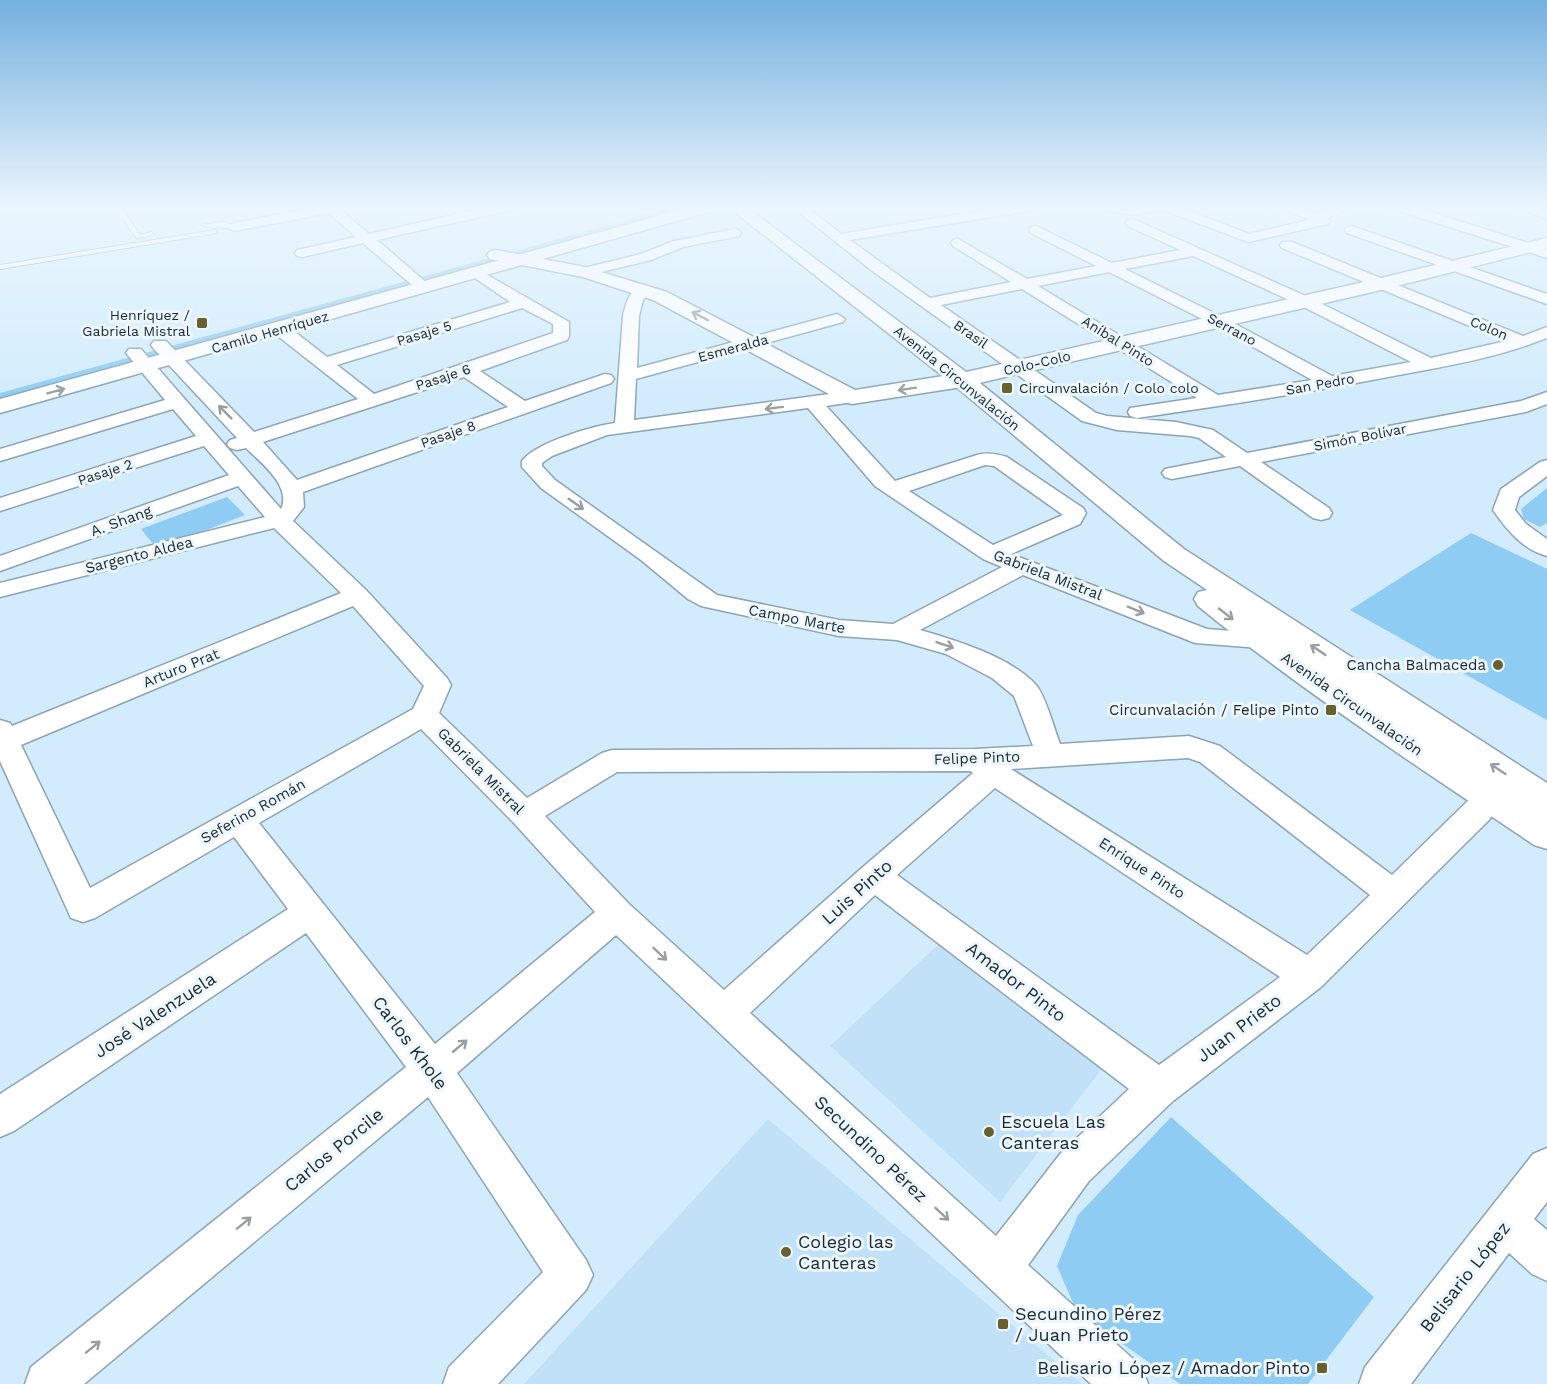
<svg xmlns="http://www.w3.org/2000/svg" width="1547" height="1384" viewBox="0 0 1547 1384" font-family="'Work Sans',sans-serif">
  <rect width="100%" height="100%" fill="#d2ecfd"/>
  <path fill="#c0e1f7" d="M 943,940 L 1107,1062 L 1000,1202 L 830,1046 Z
    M 768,1119 L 1082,1384 L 524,1384 Z"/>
  <path fill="#8eccf3" d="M 651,206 L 703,206 L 520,259 L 502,255 L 657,211 Z
    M 494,257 L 508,262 L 0,402 L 0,393 Z
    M 1547,488 L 1547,523 L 1540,527 L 1524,519 L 1521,509 Z
    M 227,497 L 245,515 L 157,549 L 141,529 Z
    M 1471,533 L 1547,569 L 1547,720 L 1350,610 Z
    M 1171,1117 L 1374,1297 L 1308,1384 L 1180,1384 L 1077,1312 L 1057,1266 L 1078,1215 Z"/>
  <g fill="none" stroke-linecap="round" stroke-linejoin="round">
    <g stroke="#8ca4b4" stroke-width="2">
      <path id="service" d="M 114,206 L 120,206 L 140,235 L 152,232 L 154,235 L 136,238 Z
        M 224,222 L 237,227 L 234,229 C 223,226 210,229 201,225 Z
        M 215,230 L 217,233 L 0,269 L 0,265 Z"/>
    </g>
    <g stroke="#8ca4b4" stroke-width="3">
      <path id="minor" d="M 322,206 L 336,206 L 369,234 L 493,206 L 517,206 L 511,210 L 377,240 L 429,285 L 432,288 L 429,291 L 419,291 L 363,243 L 302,257 L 297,256 L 295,253 L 297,250 L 356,237 L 329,213 L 234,231 L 227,227 L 234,223 Z
        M 791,206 L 805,206 L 841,234 L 1009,206 L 1040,206 L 1034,210 L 850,240 L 930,298 L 1011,282 L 953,246 L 951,243 L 953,240 L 958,239 L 1027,279 L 1096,266 L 1031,233 L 1029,230 L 1031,227 L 1036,226 L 1112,263 L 1180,250 L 1128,226 L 1126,223 L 1128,220 L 1133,219 L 1310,298 L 1431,358 L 1506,341 L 1282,248 L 1280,245 L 1282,242 L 1292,242 L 1523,336 L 1547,327 L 1547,338 C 1497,358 1442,367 1388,377 C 1305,393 1221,406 1137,418 L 1130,416 L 1128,412 L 1130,408 L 1197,398 L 1022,289 L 941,305 L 1096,413 L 1107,416 L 1176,422 L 1213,430 L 1247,453 L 1521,401 L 1547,392 L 1547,404 L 1526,412 L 1261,462 L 1329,508 L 1332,513 L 1329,518 L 1321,520 L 1313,518 L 1240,466 L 1172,479 L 1165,477 L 1162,473 L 1165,469 L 1226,457 L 1199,438 L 1190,436 L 1117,430 L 1082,421 L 871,270 ZM 1193,256 L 1298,304 L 1411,362 L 1332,376 L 1224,318 L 1125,269 ZM 1109,272 L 1212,324 L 1312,380 L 1218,395 L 1038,286 Z
        M 1098,206 L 1177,206 L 1249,234 L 1309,220 L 1279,206 L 1297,206 L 1316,213 L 1336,206 L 1355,206 L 1328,218 L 1330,221 L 1328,224 L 1248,242 L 1161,209 L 1133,215 L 1104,210 Z
        M 1392,206 L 1412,206 L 1547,249 L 1547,258 L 1393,209 Z
        M 1514,206 L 1534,206 L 1547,211 L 1547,219 Z
        M 1352,226 L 1547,294 L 1547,304 L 1347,233 L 1345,230 L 1347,227 Z
        M 734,229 L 739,230 L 741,233 L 739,236 L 683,247 L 651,260 L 585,276 L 578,272 L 580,269 L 641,254 L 674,241 Z
        M 477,269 L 569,322 L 569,336 L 567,340 L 480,371 L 525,401 L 605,374 L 611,375 L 614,379 L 611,383 L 303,492 L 304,507 L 293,521 L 366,590 L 447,678 L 451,685 L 439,713 L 527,798 L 602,753 L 612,750 L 975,749 L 1033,746 L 1014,696 L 992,678 L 946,654 L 897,640 L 839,636 L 701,606 L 688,599 L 641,560 L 541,488 L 522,467 L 522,461 C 535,443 592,426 615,423 L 623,316 C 626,303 629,289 644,285 L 652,290 L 643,300 L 639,316 L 637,368 L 837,314 L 845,319 L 843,322 L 636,379 L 634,420 L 852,391 L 859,393 L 861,397 L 859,401 L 826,406 L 895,481 L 977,455 C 987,452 997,454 1007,457 L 1083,508 L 1086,513 L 1080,524 L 1011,554 L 1207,629 L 1269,634 L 1273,640 L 1269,646 L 1260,648 L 1195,643 L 1023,575 L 920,630 C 955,640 1011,657 1036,685 C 1046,697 1054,728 1060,744 L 1189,736 L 1220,746 L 1392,875 L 1479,790 L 1490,786 L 1501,790 L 1505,798 L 1489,820 L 1321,987 L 1173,1101 L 1089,1181 L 1028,1265 L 1142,1367 L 1148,1384 L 1091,1384 L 616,935 L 457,1073 L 586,1260 L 593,1275 L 586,1290 L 498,1384 L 443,1384 L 449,1367 L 543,1272 L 428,1097 L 84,1384 L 25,1384 L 31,1367 L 406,1067 L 306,933 L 14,1131 L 0,1137 L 0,1094 L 288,909 L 234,837 L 95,918 L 83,922 L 71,918 L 0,761 L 0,720 L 10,723 L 12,726 L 341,593 L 274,528 L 0,597 L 0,583 L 265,517 L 238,486 L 0,571 L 0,556 L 229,475 L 204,446 L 0,511 L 0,498 L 196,436 L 173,409 L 0,461 L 0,449 L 165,400 L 126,353 L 129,349 L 141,349 L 281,509 C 292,486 260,462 246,448 L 237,450 L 230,448 L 227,444 L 230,440 L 237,438 L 154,349 L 151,345 L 154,341 L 166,341 L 254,432 L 358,399 L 274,333 L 272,329 L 274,325 L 286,325 L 327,357 L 510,302 L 472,276 L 470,273 ZM 522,308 L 553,324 L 553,333 L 374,394 L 337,365 ZM 464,377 L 508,407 L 297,480 L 263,442 ZM 808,408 L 875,486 L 983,559 L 1002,567 L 893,624 L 839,620 L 717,595 L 555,480 L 542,466 L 542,463 L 552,456 L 607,435 ZM 985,465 L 994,466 L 1063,515 L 993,545 L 909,491 ZM 353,606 L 424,686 L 413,709 L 90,888 L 21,745 ZM 421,729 L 513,822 L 595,912 L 435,1044 L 259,823 ZM 1188,758 L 1200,762 L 1370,895 L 1307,955 L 1011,769 ZM 970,771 L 973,773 L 863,867 L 724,990 L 629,904 L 545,816 L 617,772 ZM 995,788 L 1280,977 L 1159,1065 L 897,875 ZM 875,895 L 1129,1089 L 1061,1153 L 996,1236 L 750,1013 Z
        M 1547,460 L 1547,476 L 1519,497 L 1515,510 L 1526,524 L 1547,539 L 1547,556 C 1523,550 1506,529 1493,510 L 1501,489 L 1540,462 Z
        M 1547,1148 L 1547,1202 L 1534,1219 L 1547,1230 L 1547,1281 L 1532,1274 L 1509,1253 L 1411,1384 L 1359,1384 L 1365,1367 L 1533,1154 Z"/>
    </g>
    <g stroke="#8ca4b4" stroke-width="3">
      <path id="tertiary" d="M 1547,238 L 1547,248 L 1381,290 L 962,387 L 852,404 L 844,402 L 653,300 L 583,277 L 496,260 L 490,259 L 487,255 L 490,251 L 496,250 L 585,267 L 667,292 L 855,390 L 962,373 L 1381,278 Z"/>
    </g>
    <g stroke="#8ca4b4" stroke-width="3">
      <path id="primary" d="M 694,206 L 721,206 L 719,209 L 0,413 L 0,399 Z
        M 727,206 L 745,206 L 970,375 L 1184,549 L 1547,783 L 1547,849 L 1534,845 C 1420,768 1304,693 1198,606 L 1194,599 L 1198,592 L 1207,590 L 1164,561 L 954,385 Z"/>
    </g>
    <use href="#service" fill="#fff" fill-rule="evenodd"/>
    <use href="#minor" fill="#fff" fill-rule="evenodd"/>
    <use href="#tertiary" fill="#fff" fill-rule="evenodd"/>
    <use href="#primary" fill="#fff" fill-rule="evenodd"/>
  </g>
  <defs><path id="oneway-shaft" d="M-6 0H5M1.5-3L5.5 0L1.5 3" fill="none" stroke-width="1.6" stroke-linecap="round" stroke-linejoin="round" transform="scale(1.5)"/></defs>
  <g stroke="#9a9ea1">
    <use href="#oneway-shaft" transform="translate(700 316) rotate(-152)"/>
    <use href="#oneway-shaft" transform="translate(907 389) rotate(171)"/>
    <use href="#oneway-shaft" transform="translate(56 391) rotate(-15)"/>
    <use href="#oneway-shaft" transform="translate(774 408) rotate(173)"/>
    <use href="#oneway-shaft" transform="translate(225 412) rotate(-135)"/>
    <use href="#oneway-shaft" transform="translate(576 504) rotate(35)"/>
    <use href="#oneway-shaft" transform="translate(1136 610) rotate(22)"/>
    <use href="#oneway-shaft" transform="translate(1226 614) rotate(38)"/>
    <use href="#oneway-shaft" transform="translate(945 645) rotate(19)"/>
    <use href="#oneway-shaft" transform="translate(1318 650) rotate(-146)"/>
    <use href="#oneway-shaft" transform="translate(1498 769) rotate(-147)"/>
    <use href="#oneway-shaft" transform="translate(660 954) rotate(43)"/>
    <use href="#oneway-shaft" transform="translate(460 1046) rotate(-40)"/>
    <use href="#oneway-shaft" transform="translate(942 1214) rotate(43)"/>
    <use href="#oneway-shaft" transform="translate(244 1223) rotate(-39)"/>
    <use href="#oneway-shaft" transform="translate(93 1347) rotate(-39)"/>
  </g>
  <linearGradient id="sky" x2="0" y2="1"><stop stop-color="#75b0de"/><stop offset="0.52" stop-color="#ebf6fe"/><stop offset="1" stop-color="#ebf6fe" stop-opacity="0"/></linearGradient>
  <rect width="1547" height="400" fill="url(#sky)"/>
  <g fill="#68602d" stroke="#ecf6fd" stroke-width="2">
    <rect x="196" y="317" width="12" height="12" rx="3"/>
    <rect x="1001" y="382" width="12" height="12" rx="3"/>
    <circle cx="1498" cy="665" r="6"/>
    <rect x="1325" y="704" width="12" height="12" rx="3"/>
    <circle cx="989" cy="1132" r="6"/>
    <circle cx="786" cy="1252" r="6"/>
    <rect x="997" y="1318" width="12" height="12" rx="3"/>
    <rect x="1316" y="1362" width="12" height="12" rx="3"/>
  </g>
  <g text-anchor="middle" stroke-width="6" stroke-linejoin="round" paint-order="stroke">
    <g font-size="14" fill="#1e282e" stroke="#ecf6fd" text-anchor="end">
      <text x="190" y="320">Henríquez /<tspan x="190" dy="16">Gabriela Mistral</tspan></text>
      <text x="1019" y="393" text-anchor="start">Circunvalación / Colo colo</text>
    </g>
    <g font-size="14" fill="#1e282e" stroke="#ecf6fd">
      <text transform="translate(1489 328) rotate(23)" y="5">Colon</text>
      <text transform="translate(1232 329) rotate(28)" y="5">Serrano</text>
      <text transform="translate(270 332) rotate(-16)" y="5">Camilo Henríquez</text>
      <text transform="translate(424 333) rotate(-17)" y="5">Pasaje 5</text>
      <text transform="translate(971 334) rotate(35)" y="5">Brasil</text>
      <text transform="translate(1118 341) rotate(32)" y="5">Aníbal Pinto</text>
      <text transform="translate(733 348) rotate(-15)" y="5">Esmeralda</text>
      <text transform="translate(1037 363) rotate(-13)" y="5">Colo-Colo</text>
      <text transform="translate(443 377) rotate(-18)" y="5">Pasaje 6</text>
      <text transform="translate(957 378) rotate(39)" y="5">Avenida Circunvalación</text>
      <text transform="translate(1320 384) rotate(-10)" y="5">San Pedro</text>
      <text transform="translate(448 434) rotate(-19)" y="5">Pasaje 8</text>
      <text transform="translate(1360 437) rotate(-11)" y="5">Simón Bolívar</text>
      <text transform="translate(105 472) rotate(-18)" y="5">Pasaje 2</text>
    </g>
    <g font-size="15" fill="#1e282e" stroke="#ecf6fd">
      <text transform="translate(121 521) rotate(-20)" y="5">A. Shang</text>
      <text transform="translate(139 555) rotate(-14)" y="5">Sargento Aldea</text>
      <text transform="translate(1048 575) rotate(21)" y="5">Gabriela Mistral</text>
      <text transform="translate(797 619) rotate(11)" y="5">Campo Marte</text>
      <text transform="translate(181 668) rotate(-22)" y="5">Arturo Prat</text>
      <text transform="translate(1352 704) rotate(35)" y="5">Avenida Circunvalación</text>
      <text transform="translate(977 758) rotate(-2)" y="5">Felipe Pinto</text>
      <text transform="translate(481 771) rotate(45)" y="5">Gabriela Mistral</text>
      <text transform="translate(253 811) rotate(-29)" y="5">Seferino Román</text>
      <text transform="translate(1142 868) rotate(33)" y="5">Enrique Pinto</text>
    </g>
    <g font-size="15" fill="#1e282e" stroke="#ecf6fd" text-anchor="end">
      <text x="1486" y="670">Cancha Balmaceda</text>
      <text x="1319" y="715">Circunvalación / Felipe Pinto</text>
    </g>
    <g font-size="18" fill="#1e282e" stroke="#ecf6fd">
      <text transform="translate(857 892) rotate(-42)" y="6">Luis Pinto</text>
      <text transform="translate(1016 982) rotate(37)" y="6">Amador Pinto</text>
      <text transform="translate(155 1015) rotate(-33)" y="6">José Valenzuela</text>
      <text transform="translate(1239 1028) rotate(-37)" y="6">Juan Prieto</text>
      <text transform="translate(410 1043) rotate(53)" y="6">Carlos Khole</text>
      <text transform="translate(871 1149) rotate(43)" y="6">Secundino Pérez</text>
      <text transform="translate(334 1150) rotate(-39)" y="6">Carlos Porcile</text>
      <text transform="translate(1465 1277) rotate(-52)" y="6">Belisario López</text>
    </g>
    <g font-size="18" fill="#1e282e" stroke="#ecf6fd" text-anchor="start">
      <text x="1001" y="1128">Escuela Las<tspan x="1001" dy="21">Canteras</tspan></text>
      <text x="798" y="1248">Colegio las<tspan x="798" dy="21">Canteras</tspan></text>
      <text x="1015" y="1320">Secundino Pérez<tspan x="1015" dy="21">/ Juan Prieto</tspan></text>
      <text x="1310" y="1374" text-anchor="end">Belisario López / Amador Pinto</text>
    </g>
  </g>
</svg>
